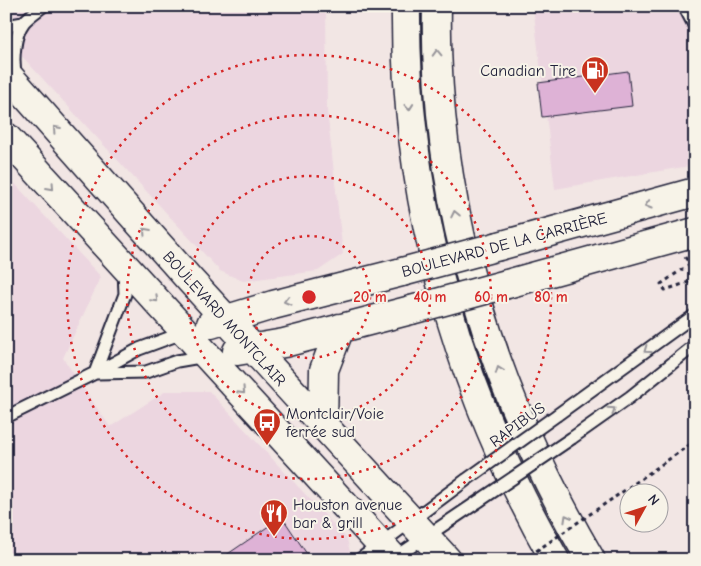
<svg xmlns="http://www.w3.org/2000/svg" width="701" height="566" viewBox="0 0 701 566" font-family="'Comic Neue',sans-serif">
  <rect width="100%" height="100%" fill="#f2e6e4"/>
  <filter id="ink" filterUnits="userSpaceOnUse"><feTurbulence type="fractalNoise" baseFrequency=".02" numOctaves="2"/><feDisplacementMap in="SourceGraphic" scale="10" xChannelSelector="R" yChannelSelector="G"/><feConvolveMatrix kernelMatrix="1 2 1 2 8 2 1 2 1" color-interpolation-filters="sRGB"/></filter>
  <g filter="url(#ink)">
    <path fill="#ecd6e0" d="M 6,6 L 326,6 L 327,110 L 343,254 L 318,271 L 243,281 L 220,271 L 6,39 Z
      M 533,6 L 695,6 L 695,165 L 555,189 Z
      M 6,174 L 101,277 L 63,358 L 110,427 L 166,391 L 209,391 L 347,539 L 350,552 L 339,560 L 6,560 Z"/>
    <path fill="#deb2d6" stroke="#22223b" d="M 628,71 L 632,106 L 542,117 L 538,83 Z
      M 282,517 L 311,560 L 219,560 Z"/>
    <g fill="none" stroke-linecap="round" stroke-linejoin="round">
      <g stroke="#22223b" stroke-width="15">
        <path id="lane" d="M 684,6 L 695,27
          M 6,26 L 23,23
          M 16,76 C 12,61 14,35 24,22 C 29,16 37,11 43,6
          M 95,373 L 125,294 L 124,271
          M 97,373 L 146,372 L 177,361 L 206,356
          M 557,415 L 695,315
          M 6,417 L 95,373 L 139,349 L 185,332
          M 572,438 L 630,397 L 695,345
          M 393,559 L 479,501
          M 359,560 L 466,480"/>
      </g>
      <g stroke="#22223b" stroke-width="31">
        <path id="secondary" d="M 6,73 L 190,280 L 447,560
          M 6,137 L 395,560
          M 499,246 L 695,192
          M 507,284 L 695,232
          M 211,324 L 273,305 L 402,272
          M 237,351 L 284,343 L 411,310
          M 323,426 L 324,370 L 340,328"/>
      </g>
      <g stroke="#22223b" stroke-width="31">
        <path id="highway" d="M 406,6 C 404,201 458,391 555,560
          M 437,6 C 433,203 492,392 591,560"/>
      </g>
      <path stroke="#22223b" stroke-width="3" stroke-dasharray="4 4" stroke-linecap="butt" d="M 685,257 L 695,271
        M 690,264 L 661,284 L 665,290 L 695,280
        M 615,497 L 695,441"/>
      <use href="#lane" stroke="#f7f3e8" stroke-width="11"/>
      <use href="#secondary" stroke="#f7f3e8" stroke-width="28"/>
      <use href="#highway" stroke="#f7f3e8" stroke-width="28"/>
      <g stroke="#22223b" stroke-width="15" stroke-linecap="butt">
        <path id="lane-bridge" d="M 466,480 L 557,415
          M 479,501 L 572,438"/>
      </g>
      <g stroke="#22223b" stroke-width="31" stroke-linecap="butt">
        <path id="secondary-bridge" d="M 402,272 L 499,246
          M 411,310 L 507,284"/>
      </g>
      <path stroke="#22223b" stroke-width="3" stroke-dasharray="4 4" stroke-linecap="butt" d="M 523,560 L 615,497"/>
      <use href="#lane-bridge" stroke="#f7f3e8" stroke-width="11"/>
      <use href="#secondary-bridge" stroke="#f7f3e8" stroke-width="28"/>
    </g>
    <defs><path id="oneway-chevron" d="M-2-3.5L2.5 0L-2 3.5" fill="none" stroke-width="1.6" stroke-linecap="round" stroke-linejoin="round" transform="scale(1.25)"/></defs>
    <g stroke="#97959a">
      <use href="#oneway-chevron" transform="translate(437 53) rotate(-92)"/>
      <use href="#oneway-chevron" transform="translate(409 107) rotate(85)"/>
      <use href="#oneway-chevron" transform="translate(56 129) rotate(-132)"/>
      <use href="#oneway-chevron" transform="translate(51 187) rotate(48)"/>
      <use href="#oneway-chevron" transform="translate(648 205) rotate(164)"/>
      <use href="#oneway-chevron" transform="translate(455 214) rotate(-102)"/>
      <use href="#oneway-chevron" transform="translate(146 231) rotate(-132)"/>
      <use href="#oneway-chevron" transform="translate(155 299) rotate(46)"/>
      <use href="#oneway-chevron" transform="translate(287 301) rotate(166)"/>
      <use href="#oneway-chevron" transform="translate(647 350) rotate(144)"/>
      <use href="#oneway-chevron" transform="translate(499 370) rotate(-110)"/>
      <use href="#oneway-chevron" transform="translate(242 391) rotate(47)"/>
      <use href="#oneway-chevron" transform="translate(612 410) rotate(-35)"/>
      <use href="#oneway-chevron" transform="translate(567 518) rotate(-119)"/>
    </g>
  </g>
  <g fill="none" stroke="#d62828" stroke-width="2.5" stroke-dasharray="2.5 5">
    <circle cx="309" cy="297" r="61"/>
    <circle cx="309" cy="297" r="121"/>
    <circle cx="309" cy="297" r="182"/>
    <circle cx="309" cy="297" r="242"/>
  </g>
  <defs>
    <g id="fuel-pin" transform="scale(1.4375)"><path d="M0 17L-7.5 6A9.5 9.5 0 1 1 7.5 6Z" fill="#c8321e" stroke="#f7f3e8"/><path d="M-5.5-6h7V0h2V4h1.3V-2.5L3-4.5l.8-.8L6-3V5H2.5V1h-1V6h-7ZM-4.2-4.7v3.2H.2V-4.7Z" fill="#fff"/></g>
    <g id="bus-pin" transform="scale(1.4375)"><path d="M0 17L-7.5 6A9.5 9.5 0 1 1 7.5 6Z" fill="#c8321e" stroke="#f7f3e8"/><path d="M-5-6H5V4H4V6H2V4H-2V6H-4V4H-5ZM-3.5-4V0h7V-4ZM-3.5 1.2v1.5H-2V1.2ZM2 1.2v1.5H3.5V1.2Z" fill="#fff"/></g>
    <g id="restaurant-pin" transform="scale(1.4375)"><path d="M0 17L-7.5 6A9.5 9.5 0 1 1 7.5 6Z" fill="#c8321e" stroke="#f7f3e8"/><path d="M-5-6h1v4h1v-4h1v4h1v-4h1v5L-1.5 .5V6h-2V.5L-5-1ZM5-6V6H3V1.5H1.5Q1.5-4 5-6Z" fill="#fff"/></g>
  </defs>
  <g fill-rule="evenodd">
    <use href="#fuel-pin" x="595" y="70"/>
    <use href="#bus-pin" x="267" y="422"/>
    <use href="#restaurant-pin" x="274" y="513"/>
  </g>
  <g text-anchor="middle" stroke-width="4" stroke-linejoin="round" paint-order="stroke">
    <g font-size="16" fill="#22223b" stroke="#f7f3e8" text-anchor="start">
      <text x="576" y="76" text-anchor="end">Canadian Tire</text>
      <text x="286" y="419">Montclair/Voie<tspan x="286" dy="18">ferrée sud</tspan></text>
      <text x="293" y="510">Houston avenue<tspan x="293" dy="18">bar &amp; grill</tspan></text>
    </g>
    <g font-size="16" fill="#22223b" stroke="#f7f3e8">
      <text transform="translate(504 244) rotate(-15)" y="6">BOULEVARD DE LA CARRIÈRE</text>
      <text transform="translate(225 318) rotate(48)" y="6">BOULEVARD MONTCLAIR</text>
      <text transform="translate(517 424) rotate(-36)" y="6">RAPIBUS</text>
    </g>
  </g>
  <circle cx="309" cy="297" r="8" fill="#d62828" stroke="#f7f3e8" stroke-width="2.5"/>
  <g font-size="15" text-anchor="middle" font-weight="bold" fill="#d62828" stroke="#f7f3e8" stroke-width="4" stroke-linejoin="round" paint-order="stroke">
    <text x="370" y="302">20 m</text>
    <text x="430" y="302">40 m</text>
    <text x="491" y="302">60 m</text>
    <text x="551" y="302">80 m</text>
  </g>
  <rect width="701" height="566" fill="none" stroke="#f7f3e8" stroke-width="25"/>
  <rect x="12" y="12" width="676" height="541" fill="none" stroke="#22223b" stroke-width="2" filter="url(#ink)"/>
  <g transform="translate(644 508) rotate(50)"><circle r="24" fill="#f7f3e8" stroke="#a29fa3"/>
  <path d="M0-4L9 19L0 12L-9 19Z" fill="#c8321e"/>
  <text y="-8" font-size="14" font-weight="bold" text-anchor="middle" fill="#22223b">N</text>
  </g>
</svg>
